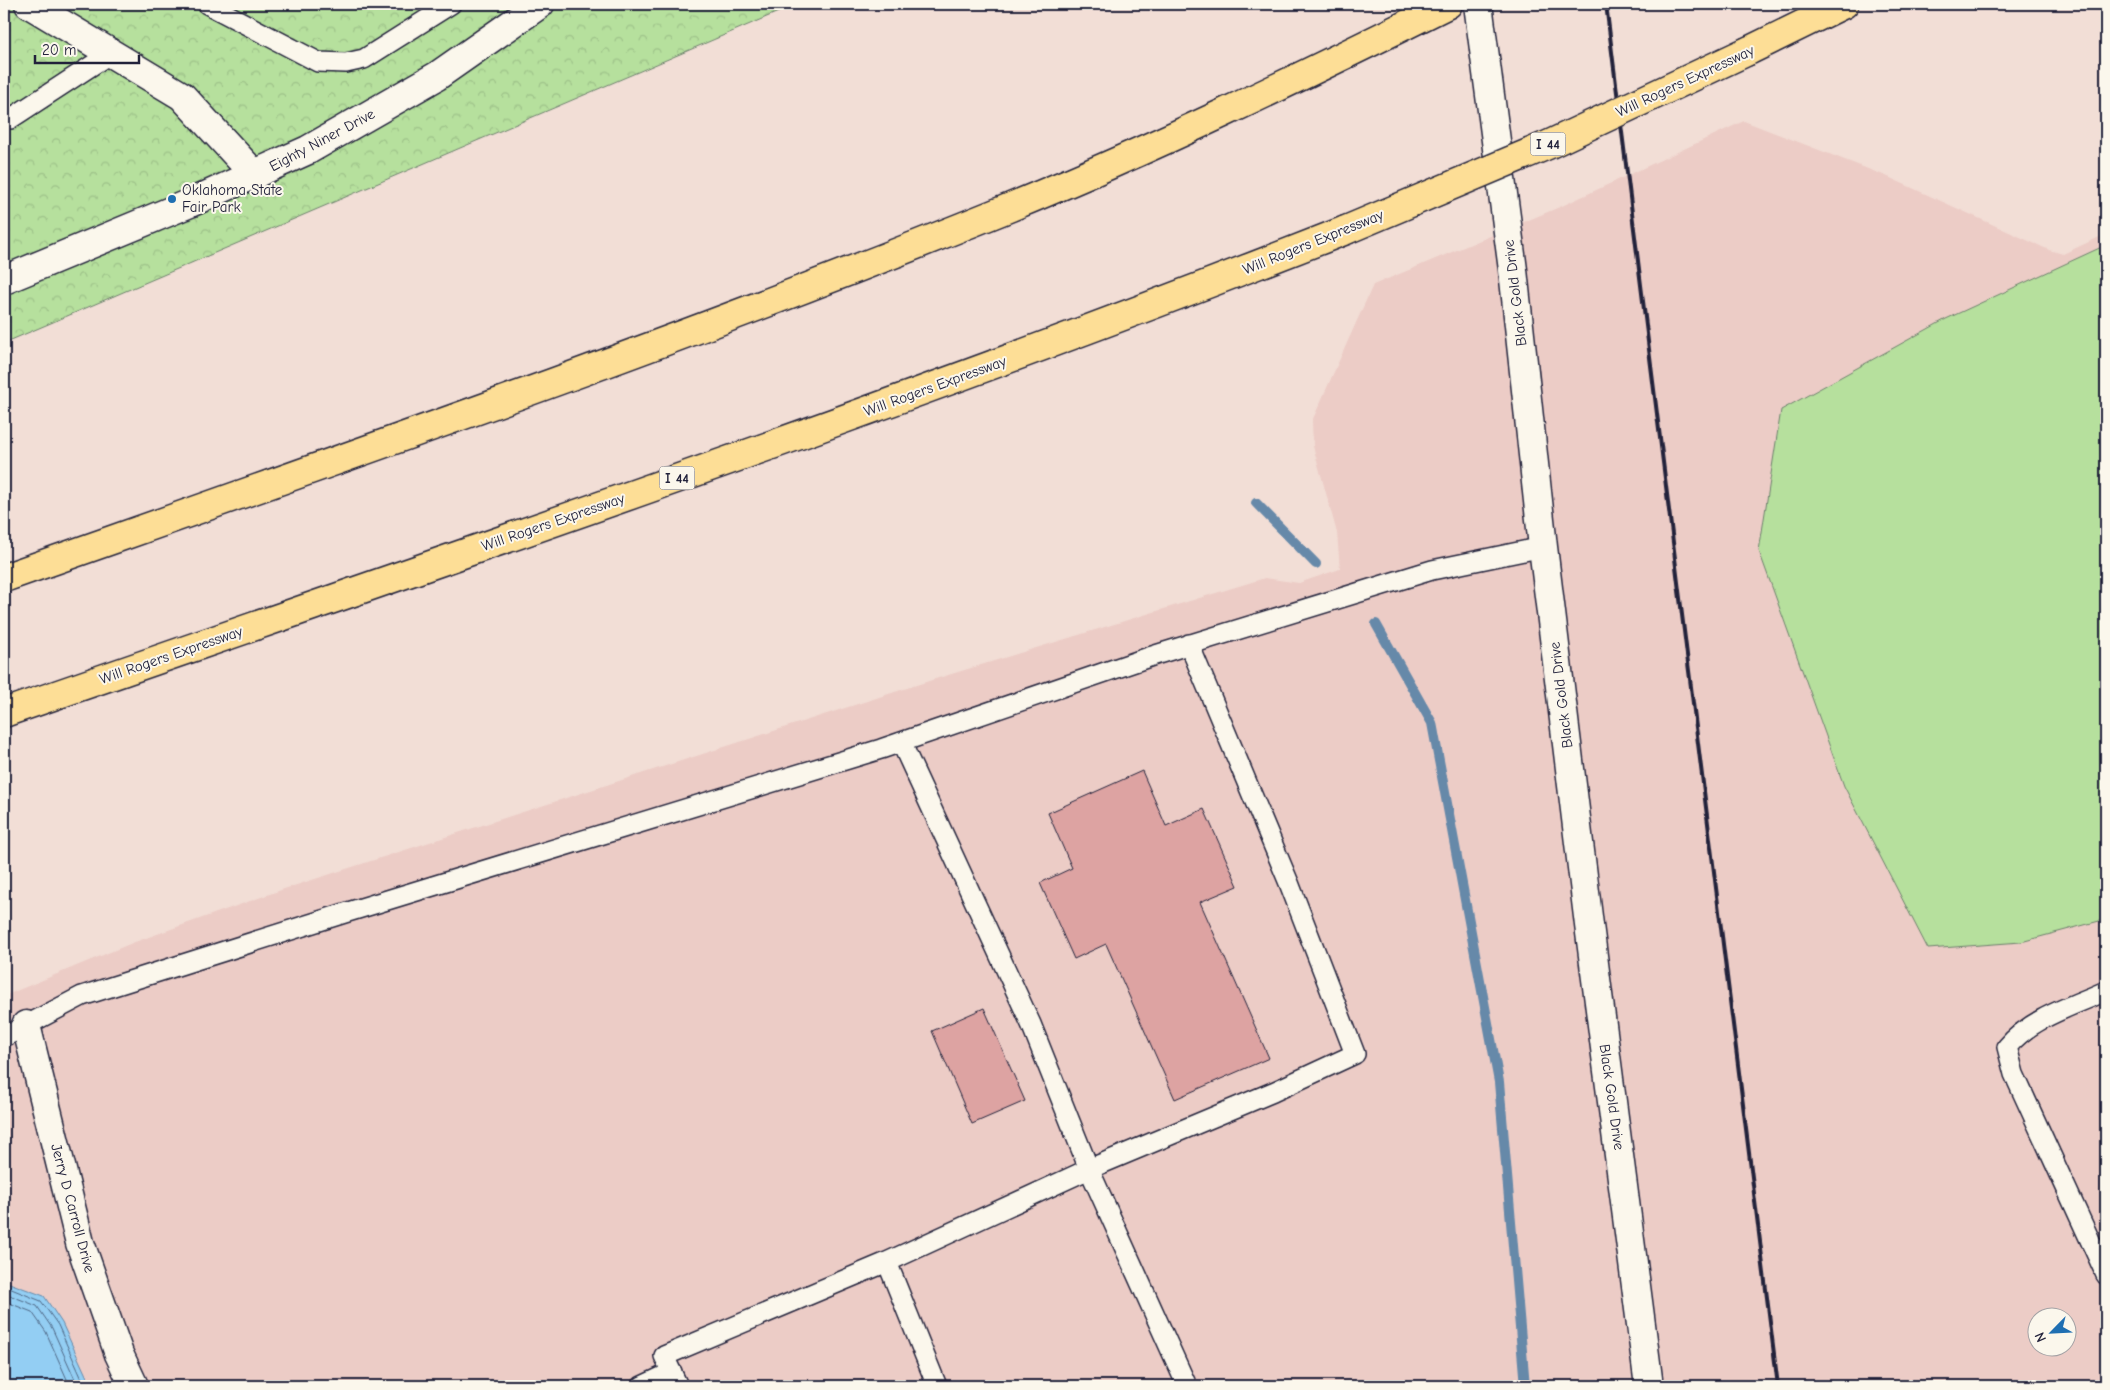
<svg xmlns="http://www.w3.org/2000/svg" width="2110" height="1390" viewBox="0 0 2110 1390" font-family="'Comic Neue',sans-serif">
  <defs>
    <pattern id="park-crowns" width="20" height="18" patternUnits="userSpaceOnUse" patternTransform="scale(1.25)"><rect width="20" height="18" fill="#b6e09d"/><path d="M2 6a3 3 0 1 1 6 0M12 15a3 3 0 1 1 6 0" fill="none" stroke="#9cc088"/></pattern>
  </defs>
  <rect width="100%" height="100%" fill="#f2ded6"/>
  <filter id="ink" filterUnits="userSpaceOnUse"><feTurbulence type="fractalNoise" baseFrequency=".02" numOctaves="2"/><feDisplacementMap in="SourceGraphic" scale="10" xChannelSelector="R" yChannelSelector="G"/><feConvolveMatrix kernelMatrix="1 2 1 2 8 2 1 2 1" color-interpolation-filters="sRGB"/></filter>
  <g filter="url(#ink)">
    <path fill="#ecccc6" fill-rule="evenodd" d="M 1744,121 L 1886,176 L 2049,250 L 2063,254 L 2106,234 L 2106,1386 L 4,1386 L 4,996 L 132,943 L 281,890 L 932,680 L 1265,578 L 1299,583 L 1340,569 L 1337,533 L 1313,446 L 1312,421 L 1373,285 L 1562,206 ZM 2038,1318 L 2068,1318 L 2068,1348 L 2038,1348 Z"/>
    <path fill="#b6e09d" stroke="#6c816c" d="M 2106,245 L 2106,917 L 2103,920 L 2021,942 L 1928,949 L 1844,786 L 1759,551 L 1781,410 L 1946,319 Z"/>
    <path fill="url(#park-crowns)" stroke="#6c816c" d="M 4,4 L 797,4 L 4,343 Z"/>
    <path fill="#93cef3" stroke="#6689a9" d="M 4,1281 L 44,1296 L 62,1323 L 91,1386 L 4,1386 Z"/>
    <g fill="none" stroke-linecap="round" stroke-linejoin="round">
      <path stroke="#4f6785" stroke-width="1" d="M 4,1286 L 41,1301 L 58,1325 L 85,1386
        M 4,1293 L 37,1306 L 52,1328 L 78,1386
        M 4,1301 L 32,1312 L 46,1332 L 70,1386"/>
      <path stroke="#6689a9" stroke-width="10" d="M 1256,503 L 1316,564
        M 1376,624 L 1432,723 L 1499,1082 L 1525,1386"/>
    </g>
    <path fill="#dda3a2" stroke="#22223b" d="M 1142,771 L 1166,826 L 1204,809 L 1238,886 L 1200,902 L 1269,1058 L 1175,1099 L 1106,944 L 1074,959 L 1040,883 L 1072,868 L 1048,813 Z
      M 984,1008 L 1025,1101 L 972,1124 L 932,1031 Z"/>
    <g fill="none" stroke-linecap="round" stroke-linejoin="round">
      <g stroke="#22223b" stroke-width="22">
        <path id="lane" d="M 207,4 L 318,62 L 346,63 L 364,59 L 451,4
          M 4,116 L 10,119 L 111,53
          M 901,742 L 1031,1024 L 1089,1169 L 1273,1092 L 1355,1054 L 1289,883 L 1189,644
          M 2106,991 C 2072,1006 2031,1018 2007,1047 L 2014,1074 L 2106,1275
          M 4,1037 L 82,996 L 348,912 L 881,749 L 1152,656 L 1432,570 L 1543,547
          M 887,1262 L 937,1386
          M 642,1386 L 672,1372
          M 678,1386 L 664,1356 L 887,1262 L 1089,1169 L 1187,1386"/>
      </g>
      <g stroke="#22223b" stroke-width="31">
        <path id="street" d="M 29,4 L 182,96 L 255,175
          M 26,1025 L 80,1243 L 119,1354 L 134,1386"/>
      </g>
      <g stroke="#22223b" stroke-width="31">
        <path id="secondary" d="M 1478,4 L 1513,270 L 1543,547 L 1589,925 L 1649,1386
          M 4,280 L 190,203 L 308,150 L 437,76 L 540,4"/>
      </g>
      <g stroke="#22223b" stroke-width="31">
        <path id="highway" d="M 1748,51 L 1844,4
          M 4,578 C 338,460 673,344 1001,211 C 1153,149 1301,77 1448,4
          M 4,713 C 453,557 903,405 1346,230"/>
      </g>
      <use href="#lane" stroke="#fbf7ec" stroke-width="19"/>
      <use href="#street" stroke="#fbf7ec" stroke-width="28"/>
      <use href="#secondary" stroke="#fbf7ec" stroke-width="28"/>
      <use href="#highway" stroke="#fdde96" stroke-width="28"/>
      <path stroke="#22223b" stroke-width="4" d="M 1606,4 L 1778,1386"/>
      <g stroke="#22223b" stroke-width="31" stroke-linecap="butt">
        <path id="highway-bridge" d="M 1346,230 L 1550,144 L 1748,51"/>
      </g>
      <use href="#highway-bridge" stroke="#fdde96" stroke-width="28"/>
    </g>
  </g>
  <circle fill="#1f6fb2" stroke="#fbf7ec" stroke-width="2" cx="172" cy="199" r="5"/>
  <g text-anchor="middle" stroke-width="4" stroke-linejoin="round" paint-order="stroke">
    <g fill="#fbf7ec" stroke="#636270" stroke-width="1">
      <rect x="1530.5" y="132.5" width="35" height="23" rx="4"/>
      <rect x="659.5" y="466.5" width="35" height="23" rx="4"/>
    </g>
    <g font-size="14" font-weight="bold" fill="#22223b">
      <text x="1548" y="149">I 44</text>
      <text x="677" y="483">I 44</text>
    </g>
    <g font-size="15" fill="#22223b" stroke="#fbf7ec">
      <text transform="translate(1685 81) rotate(-25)" y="5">Will Rogers Expressway</text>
      <text transform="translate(322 140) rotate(-28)" y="5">Eighty Niner Drive</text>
      <text transform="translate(1313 242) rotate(-22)" y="5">Will Rogers Expressway</text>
      <text transform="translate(1515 293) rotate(-97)" y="5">Black Gold Drive</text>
      <text transform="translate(935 386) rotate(-20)" y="5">Will Rogers Expressway</text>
      <text transform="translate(553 522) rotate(-19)" y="5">Will Rogers Expressway</text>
      <text transform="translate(171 655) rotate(-19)" y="5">Will Rogers Expressway</text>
      <text transform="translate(1561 695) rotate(-97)" y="5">Black Gold Drive</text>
      <text transform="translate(1612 1097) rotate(82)" y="5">Black Gold Drive</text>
      <text transform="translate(73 1208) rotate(75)" y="5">Jerry D Carroll Drive</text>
    </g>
    <g font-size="15" fill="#22223b" stroke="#fbf7ec" text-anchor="start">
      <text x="182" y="195">Oklahoma State<tspan x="182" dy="17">Fair Park</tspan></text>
    </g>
  </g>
  <rect width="2110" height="1390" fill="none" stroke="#fbf7ec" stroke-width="20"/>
  <rect x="10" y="10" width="2090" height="1370" fill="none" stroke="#22223b" stroke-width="2" filter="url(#ink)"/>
  <g transform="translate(2052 1332) rotate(246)"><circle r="24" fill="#fbf7ec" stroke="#a4a2a5"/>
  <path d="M0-4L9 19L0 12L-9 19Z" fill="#1f6fb2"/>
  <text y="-8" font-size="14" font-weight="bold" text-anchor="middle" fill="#22223b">N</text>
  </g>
  <path d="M35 55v8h104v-8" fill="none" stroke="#22223b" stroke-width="2.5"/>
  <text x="42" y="55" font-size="15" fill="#22223b" stroke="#fbf7ec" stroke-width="4" paint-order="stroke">20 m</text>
</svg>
